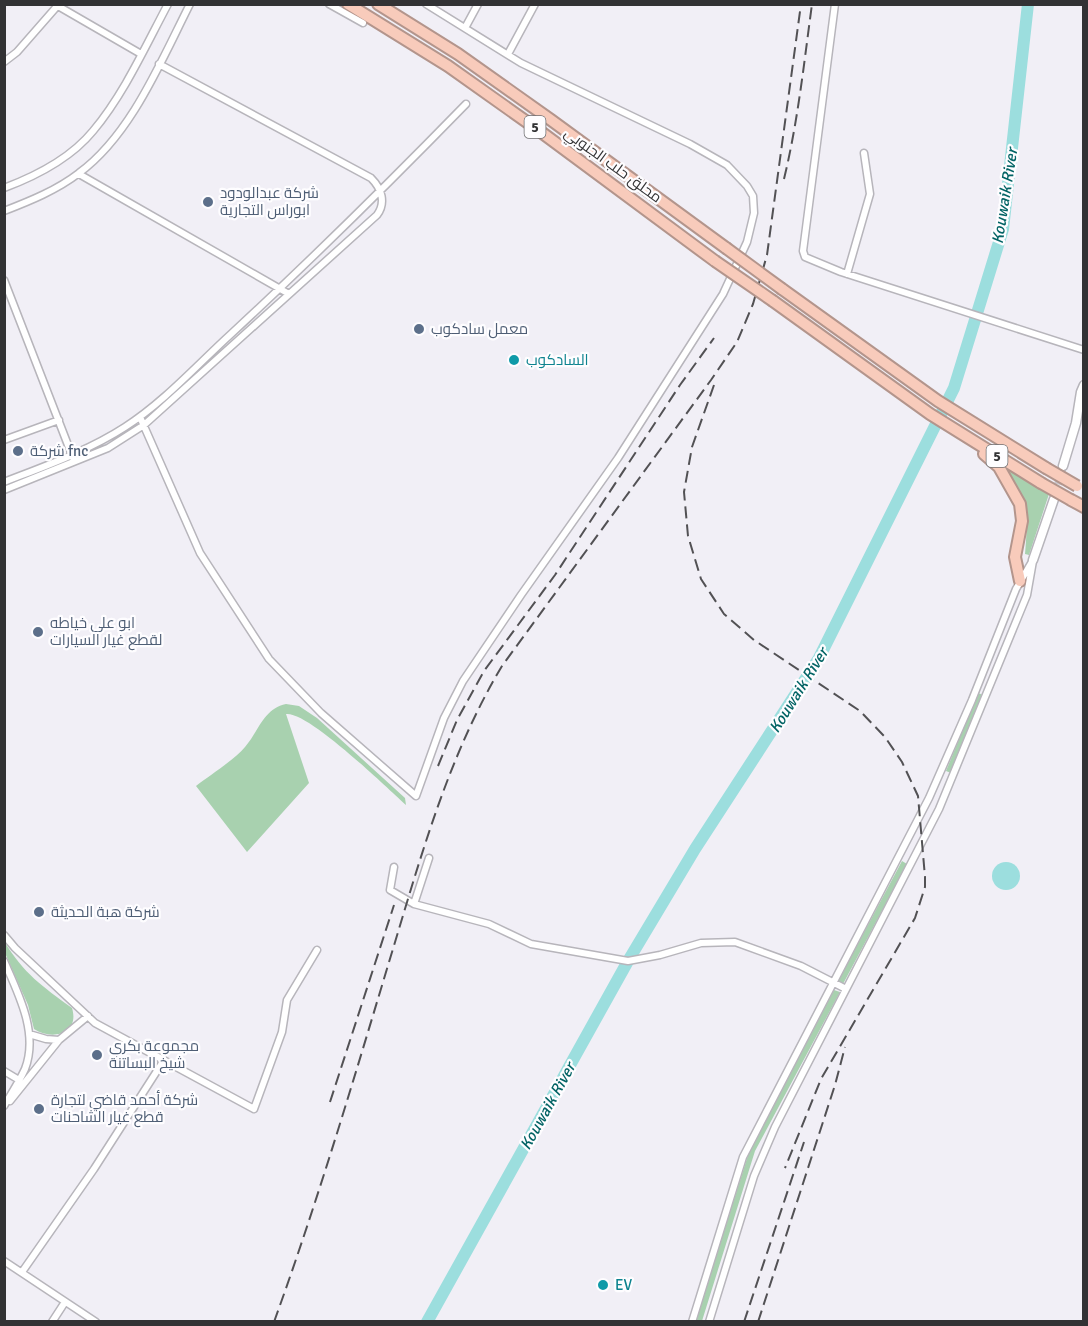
<svg xmlns="http://www.w3.org/2000/svg" width="1088" height="1326" viewBox="0 0 1088 1326" font-family="Signika,Cairo,sans-serif">
  <rect width="100%" height="100%" fill="#f1eff6"/>
  <path fill="#a8d1af" d="M 1002,463 L 1049,494 L 1029,555 L 1025,554 C 1029,509 1026,501 1002,463 Z
    M 978,693 L 983,695 L 951,773 L 946,771 Z
    M 286,704 L 299,706 L 317,718 L 405,798 L 406,805 C 386,787 308,711 286,714 L 309,783 L 247,852 L 196,786 C 210,775 234,760 245,747 C 259,731 263,709 286,704 Z
    M 902,861 L 907,864 L 843,984 L 838,981 Z
    M 4,941 C 24,974 42,986 72,1008 C 80,1034 52,1041 34,1029 L 28,1005 L 5,953 Z
    M 834,990 L 840,992 L 755,1151 L 702,1321 L 695,1322 L 750,1149 Z"/>
  <path fill="#9cdede" d="M992 876a14 14 0 1 1 28 0a14 14 0 1 1-28 0Z"/>
  <g fill="none" stroke-linecap="round" stroke-linejoin="round">
    <path stroke="#9cdede" stroke-width="12" d="M 427,1322 L 628,961 L 695,849 L 819,658 L 954,388 L 1003,229 L 1028,4"/>
    <path stroke="#cbc9cf" stroke-width="8" stroke-dasharray="8 4" stroke-linecap="butt" d="M 1055,496 L 1063,466"/>
    <g stroke="#b7b5bb" stroke-width="9">
      <path id="street" d="M 329,4 L 363,23
        M 835,4 L 803,251 L 805,257 L 841,272 L 1084,350
        M 58,6 L 141,54
        M 465,28 L 478,4
        M 508,54 L 535,4
        M 4,62 L 17,52 L 59,4
        M 79,174 L 289,294
        M 4,188 C 36,176 71,158 93,131 C 124,94 145,47 168,4
        M 4,211 C 30,201 57,190 79,173 C 131,135 161,61 190,4
        M 847,274 L 870,194 L 864,153
        M 4,280 L 73,458
        M 140,417 L 200,553 L 269,659 L 321,713 L 416,796 L 444,718 L 463,681 L 521,595 L 618,458 L 723,294 L 747,242 L 754,213 L 753,196 L 747,186 L 727,165 L 690,144 L 521,63 L 426,4
        M 4,440 L 59,420
        M 4,482 C 45,466 88,451 125,427 C 164,402 197,365 231,334 C 311,260 389,183 466,104
        M 4,490 L 108,448 L 144,425 L 377,215 C 386,203 382,189 371,178 L 159,64
        M 394,867 L 390,890 L 414,904 L 489,924 L 531,944 L 628,961 L 660,955 L 701,943 L 735,942 L 801,966 L 846,989
        M 414,904 L 429,858
        M 4,935 L 15,948 L 95,1023 L 254,1109 L 282,1032 L 287,1000 L 317,950
        M 4,961 C 18,993 39,1033 25,1069 C 19,1082 11,1094 4,1106
        M 29,1034 L 46,1039 L 59,1040
        M 4,1071 L 19,1080
        M 10,1101 L 59,1040 L 88,1016
        M 4,1261 L 96,1322
        M 22,1272 L 94,1169 L 164,1060
        M 52,1322 L 65,1302
        M 692,1322 L 743,1157 L 929,798 L 972,700 L 1016,589 L 1033,560
        M 709,1322 L 754,1176 L 775,1127 L 939,809 L 1027,595 L 1033,561"/>
    </g>
    <g stroke="#b7b5bb" stroke-width="11">
      <path id="secondary" d="M 1063,466 L 1076,423 L 1081,392 L 1084,385
        M 1033,560 L 1054,499"/>
    </g>
    <g stroke="#b3958c" stroke-width="14">
      <path id="highway" d="M 348,4 L 448,66 L 541,132 L 715,261
        M 378,4 L 458,54 L 551,120 L 726,248
        M 782,289 L 938,401 L 1046,468
        M 773,301 L 930,414 L 1041,483
        M 984,454 L 999,467 L 1020,504 L 1022,521 L 1015,557 L 1020,581
        M 1071,500 L 1084,507"/>
    </g>
    <use href="#street" stroke="#fff" stroke-width="6"/>
    <use href="#secondary" stroke="#fff" stroke-width="8"/>
    <use href="#highway" stroke="#f8cbbb" stroke-width="10"/>
    <path stroke="#525154" stroke-width="2" stroke-dasharray="12 6" stroke-linecap="butt" d="M 784,179 C 798,121 804,63 812,4
      M 714,385 L 692,447 L 684,492 L 688,536 L 701,579 L 724,614 L 754,640 L 860,711 L 885,737 L 902,762 L 918,796 L 925,877 L 925,887 L 915,918 L 821,1079 L 785,1168
      M 438,766 L 457,720 L 484,671 L 555,575 L 680,385 L 714,338
      M 330,1102 L 394,905
      M 274,1322 C 317,1203 353,1082 389,962 C 420,860 447,758 502,666 L 711,380 L 737,342 L 753,304 L 767,255 L 801,4
      M 744,1322 L 804,1142
      M 758,1322 L 835,1085 L 845,1047"/>
    <g stroke="#b3958c" stroke-width="14" stroke-linecap="butt">
      <path id="highway-bridge" d="M 726,248 L 782,289
        M 715,261 L 773,301
        M 1046,468 L 1077,486
        M 1041,483 L 1071,500"/>
    </g>
    <use href="#highway-bridge" stroke="#f8cbbb" stroke-width="10"/>
  </g>
  <g fill="#5c6f8a" stroke="#fefdff" stroke-width="2">
    <circle cx="208" cy="202" r="6"/>
    <circle cx="419" cy="329" r="6"/>
    <circle cx="18" cy="451" r="6"/>
    <circle cx="38" cy="632" r="6"/>
    <circle cx="39" cy="912" r="6"/>
    <circle cx="97" cy="1055" r="6"/>
    <circle cx="39" cy="1109" r="6"/>
  </g>
  <g fill="#0f9aa8" stroke="#fefdff" stroke-width="2">
    <circle cx="514" cy="360" r="6"/>
    <circle cx="603" cy="1285" r="6"/>
  </g>
  <g text-anchor="middle" stroke-width="4.5" stroke-linejoin="round" paint-order="stroke">
    <g fill="#fefdff" stroke="#6f6f71" stroke-width="1.5">
      <rect x="524.5" y="116" width="21" height="22" rx="4.5"/>
      <rect x="986.5" y="445" width="21" height="22" rx="4.5"/>
    </g>
    <g font-size="14" font-weight="bold" fill="#323234">
      <text x="535" y="132">5</text>
      <text x="997" y="461">5</text>
    </g>
    <g font-size="15" fill="#323234" stroke="#fefdff">
      <text transform="translate(613 165) rotate(36)" y="5">محلق حلب الجنوبي</text>
    </g>
    <g font-size="15" fill="#4e5e75" stroke="#fefdff" text-anchor="start">
      <text x="220" y="198">شركة عبدالودود<tspan x="220" dy="17">ابوراس التجارية</tspan></text>
      <text x="431" y="334">معمل سادكوب</text>
      <text x="30" y="456">شركة fnc</text>
      <text x="50" y="628">ابو علي خياطه<tspan x="50" dy="17">لقطع غيار السيارات</tspan></text>
      <text x="51" y="917">شركة هبة الحديثة</text>
      <text x="109" y="1051">مجموعة بكري<tspan x="109" dy="17">شيخ البساتنة</tspan></text>
      <text x="51" y="1105">شركة أحمد قاضي لتجارة<tspan x="51" dy="17">قطع غيار الشاحنات</tspan></text>
    </g>
    <g font-size="15" fill="#0d838f" stroke="#fefdff" text-anchor="start">
      <text x="526" y="365">السادكوب</text>
      <text x="615" y="1290">EV</text>
    </g>
    <g font-size="16" font-style="italic" fill="#036465" stroke="#fefdff">
      <text transform="translate(1004 196) rotate(-81)" y="6">Kouwaik River</text>
      <text transform="translate(798 690) rotate(-58)" y="6">Kouwaik River</text>
      <text transform="translate(547 1106) rotate(-61)" y="6">Kouwaik River</text>
    </g>
  </g>
  <rect width="1088" height="1326" fill="none" stroke="#323234" stroke-width="12"/>
</svg>
